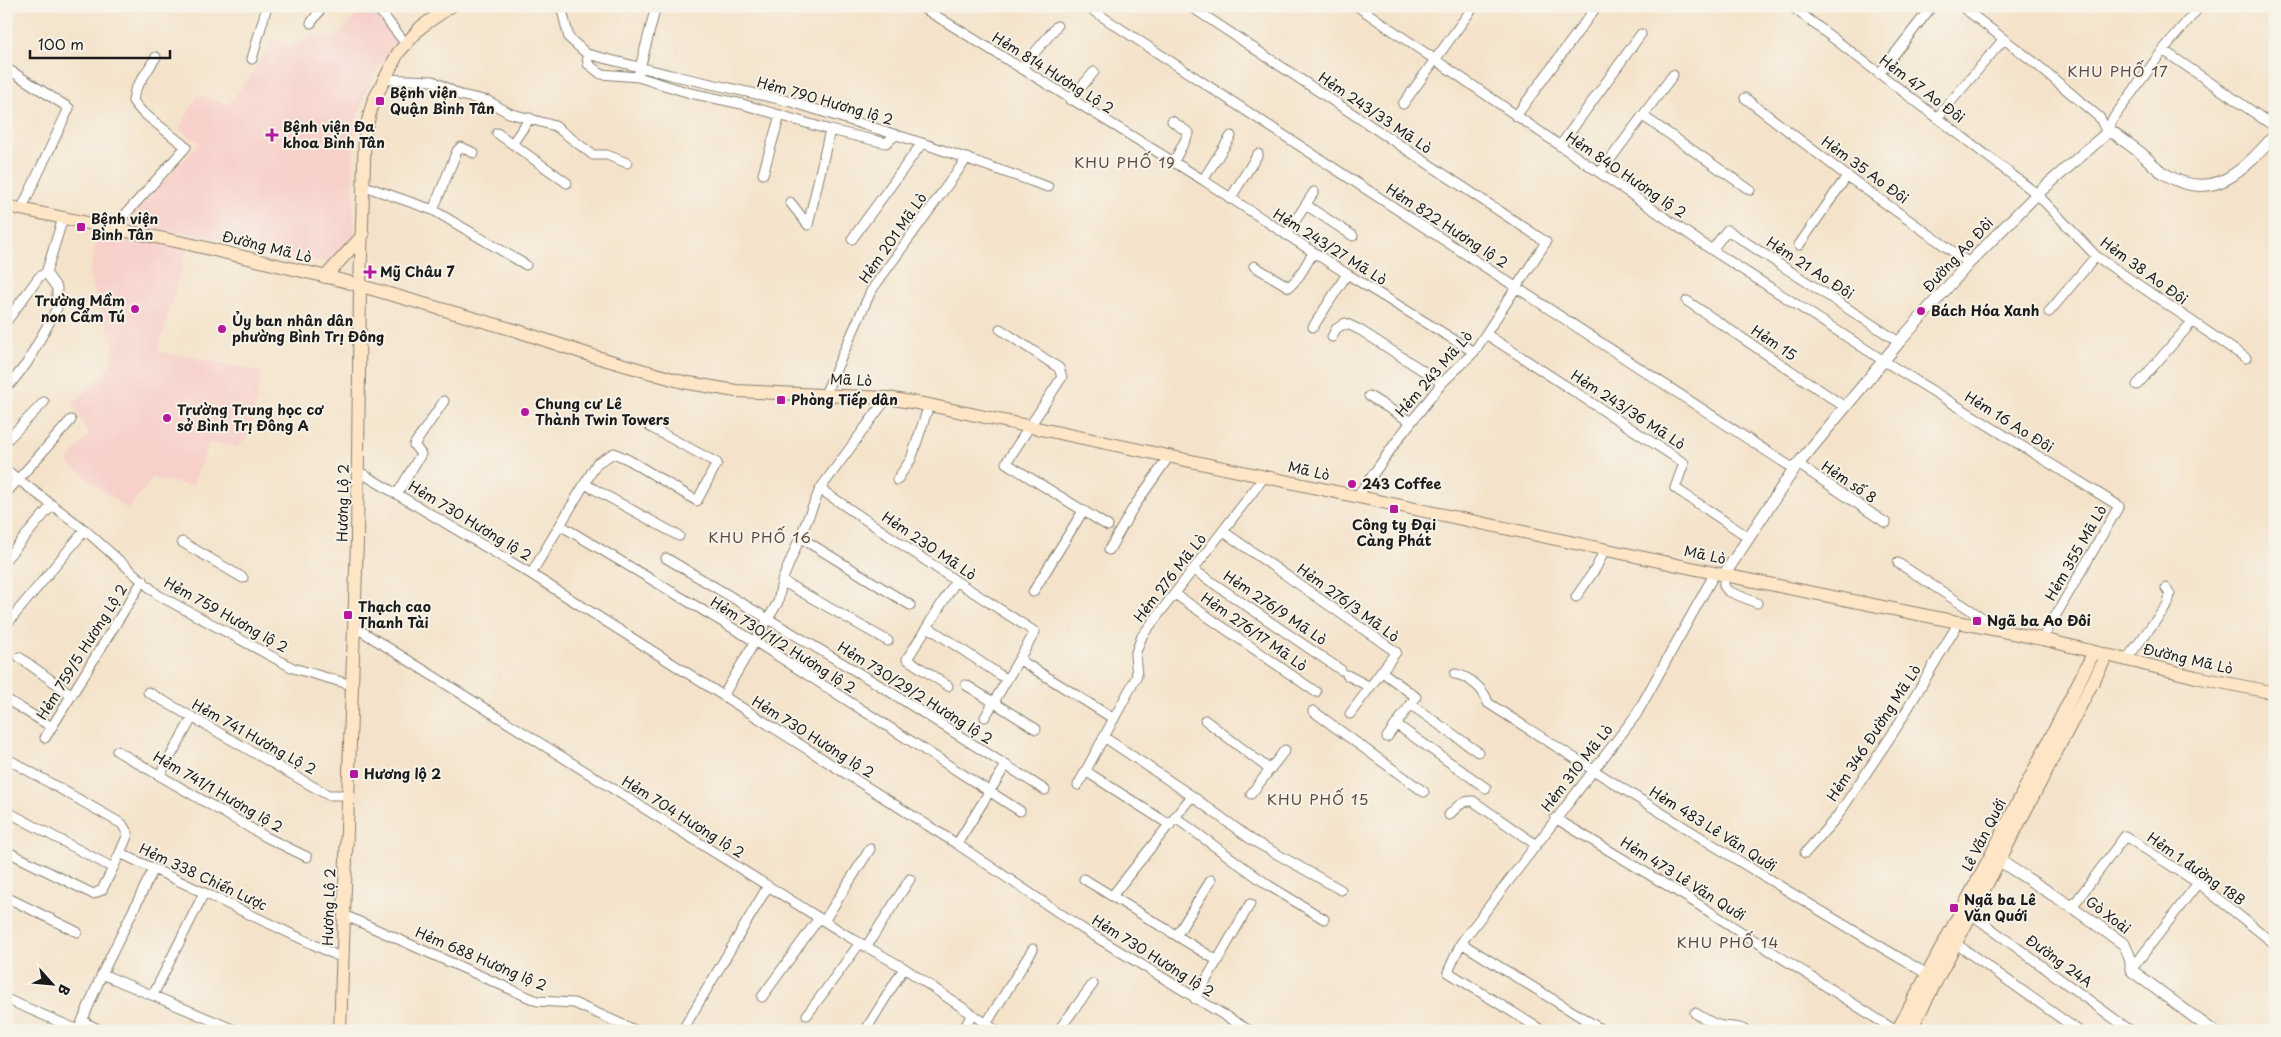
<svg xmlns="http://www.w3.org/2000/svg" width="2281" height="1037" viewBox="0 0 2281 1037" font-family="'Playpen Sans',sans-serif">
  <rect width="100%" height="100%" fill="#f7f3e8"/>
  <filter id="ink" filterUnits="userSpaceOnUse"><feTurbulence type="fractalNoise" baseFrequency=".02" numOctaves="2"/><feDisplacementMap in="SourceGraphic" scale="10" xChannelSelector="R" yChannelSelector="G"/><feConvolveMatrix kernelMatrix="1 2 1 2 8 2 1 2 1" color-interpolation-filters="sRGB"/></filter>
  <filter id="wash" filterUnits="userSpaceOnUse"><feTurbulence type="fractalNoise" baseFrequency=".0096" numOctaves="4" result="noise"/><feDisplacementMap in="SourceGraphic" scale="20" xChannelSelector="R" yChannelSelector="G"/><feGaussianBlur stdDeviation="1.12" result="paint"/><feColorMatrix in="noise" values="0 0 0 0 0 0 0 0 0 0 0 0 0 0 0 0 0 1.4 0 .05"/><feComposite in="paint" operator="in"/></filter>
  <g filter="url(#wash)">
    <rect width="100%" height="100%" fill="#f4e3ca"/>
    <path fill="#f7d0ca" d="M 366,6 L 368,6 L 397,42 L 381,63 L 368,87 L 358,114 L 353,142 L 354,237 L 331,263 L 126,222 L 200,143 L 179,129 L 198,95 L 229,104 L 255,70 L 273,39 L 289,48 L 321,34 L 330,42 Z
      M 99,230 L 187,248 L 158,351 L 249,369 L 261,373 L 251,433 L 237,447 L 209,443 L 192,486 L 152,478 L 128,510 L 67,462 L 89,434 L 72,404 L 111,368 L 113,342 L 89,275 Z"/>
  </g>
  <g filter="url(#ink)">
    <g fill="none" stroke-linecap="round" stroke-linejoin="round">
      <g stroke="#888073" stroke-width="11">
        <path id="minor" d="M 376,6 L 406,44
          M 561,6 L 569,38 L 587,54 L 671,75 L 792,102 L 922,143 L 1048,187
          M 920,6 L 1203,180 L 1347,274 L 1474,352
          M 1086,6 L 1794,469
          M 1190,6 L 1546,242 L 1474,352 L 1442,383 L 1401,435 L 1357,497
          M 1357,6 L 1712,250 L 1884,361 L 2119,506 L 2042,639
          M 1791,6 L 2037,194 L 2096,256 L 2246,358
          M 1961,6 L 2035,63 L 2100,118 L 2107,133
          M 311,23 L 323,6
          M 2163,50 L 2275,127
          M 587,54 L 588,64 L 601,74 L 638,77 L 690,93 L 742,104 L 830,130 L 886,143 L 896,135
          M 252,59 L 267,6
          M 6,68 L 69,108 L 21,210
          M 1021,69 L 1057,26
          M 639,72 L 654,14
          M 1879,74 L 1932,6
          M 383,79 L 433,81 L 460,95 L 488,101 L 509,113 L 555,126 L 593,155 L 607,155 L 627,163
          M 1745,98 L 1847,176 L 1969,263
          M 1070,100 L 1094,72
          M 1403,104 L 1474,6
          M 1516,116 L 1594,10
          M 1643,116 L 1750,190
          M 1937,118 L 2003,40
          M 1172,121 L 1189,133 L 1173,163
          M 497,133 L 567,183
          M 2107,133 L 2112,120 L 2163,50 L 2200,6
          M 512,144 L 530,118
          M 1560,146 L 1641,34
          M 1600,173 L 1673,75
          M 763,174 L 780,115
          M 1203,180 L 1231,136
          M 364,186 L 433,210 L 526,265
          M 1230,199 L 1258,154
          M 790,202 L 808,225 L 830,130
          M 1306,205 L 1353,236
          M 433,210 L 457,151 L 461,147 L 474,153
          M 113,228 L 186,147 L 141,111 L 133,101 L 135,90 L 156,57
          M 1286,235 L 1314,192
          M 852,239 L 922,143
          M 1799,245 L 1847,176
          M 1712,250 L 1727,230 L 1899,342
          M 1254,266 L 1289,287 L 1298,278 L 1313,253
          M 1687,301 L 1845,407
          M 2049,312 L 2096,256
          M 6,322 L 39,277 L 46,273 L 63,218
          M 1313,327 L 1347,274
          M 1000,329 L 1059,368 L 1062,377 L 1006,463 L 1108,526
          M 1486,334 L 1684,463 L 1675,488 L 1748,537
          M 1332,337 L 1336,329 L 1345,323 L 1360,330 L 1442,383
          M 11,383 L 27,363 L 57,308 L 57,288 L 46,273
          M 2137,385 L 2192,322
          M 825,394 L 871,291 L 967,158
          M 1369,396 L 1411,422
          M 887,398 L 820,489 L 956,581 L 1035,632 L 985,717
          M 6,441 L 44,402
          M 1798,464 L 1886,523
          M 6,470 L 85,530 L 158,595 L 293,668 L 352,685
          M 358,471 L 531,574 L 957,844 L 1083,929 L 1250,1031
          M 897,480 L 911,459 L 929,405
          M 585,484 L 679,536
          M 6,493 L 71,420
          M 397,494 L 421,454 L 414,445 L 444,401
          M 560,525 L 756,642 L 1020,811
          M 1224,532 L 1396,652 L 1350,714
          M 801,538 L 910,605
          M 182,542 L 243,578
          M 1109,550 L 1133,508 L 1170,455
          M 666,558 L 884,688 L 1045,790
          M 6,559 L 52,505
          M 1898,563 L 1986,620 L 1989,628
          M 1194,570 L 1341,670
          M 531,574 L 597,463 L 614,453 L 629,460 L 697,501 L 717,463 L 650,427
          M 1724,575 L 1724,586 L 1728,591 L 1757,603
          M 782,581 L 888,641
          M 1033,592 L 1083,511
          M 1175,594 L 1316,692
          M 1576,597 L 1596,568 L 1605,549
          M 6,625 L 85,530
          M 355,627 L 851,938 L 904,968 L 997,1031
          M 928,627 L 1006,679
          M 19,657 L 72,695
          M 1020,660 L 1114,719
          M 2126,660 L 2168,604 L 2170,594 L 2166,588
          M 1381,671 L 1416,697 L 1387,737
          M 1455,674 C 1469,676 1485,690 1488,703 C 1633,796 1778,887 1927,974
          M 1347,675 L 1370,687
          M 966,685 L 1036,729
          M 948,686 L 907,659 L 956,581
          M 148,692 L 328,795 L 349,795
          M 723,696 L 778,602 L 782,581 L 820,489
          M 6,699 L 52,727
          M 1410,704 L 1478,752
          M 1313,711 L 1424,792
          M 1205,720 L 1269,769
          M 1397,725 L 1486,788
          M 1104,737 L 1192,796 L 1252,840 L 1341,890
          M 45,738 L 143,580
          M 117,751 L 266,837 L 307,857
          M 6,758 L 122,824 L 128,834 L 120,853 L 342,958
          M 1087,772 L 1170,825
          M 160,775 L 192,718
          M 1078,785 L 1137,676 L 1135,655 L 1142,636 L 1265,476
          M 1251,794 L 1285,750
          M 6,811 L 113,868 L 120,853
          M 1449,815 C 1456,808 1462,800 1473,801 L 1535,844
          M 1176,818 L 1268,885 L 1324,919
          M 1555,818 L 1688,898 L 1896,1031
          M 957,844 L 1006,765
          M 6,851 L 93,894 L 102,890 L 113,868
          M 1805,853 L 1836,818 L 1895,730 L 1959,622
          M 1084,879 L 1218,961
          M 1112,896 L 1192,796
          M 6,897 L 77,932
          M 2072,907 L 2125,836 L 2198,883 L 2275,944
          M 1971,914 L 2131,1031
          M 344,915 L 537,1001 L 574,1003 L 637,1031
          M 824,921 L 870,849
          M 1177,935 L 1211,880
          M 1461,943 L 1604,1031
          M 1955,943 L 2079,1031
          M 866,947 L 910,879
          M 2131,970 L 2198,883
          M 102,974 L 237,1031
          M 153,995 L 204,893
          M 762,997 L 819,918
          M 6,999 L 78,1030
          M 1195,999 L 1250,904
          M 1695,1013 C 1704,1018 1712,1024 1722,1026 C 1732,1028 1737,1025 1746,1031
          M 807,1015 L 860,943
          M 82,1021 L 102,1031
          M 986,1024 L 1033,949
          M 78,1031 L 102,974 L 153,870
          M 682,1031 L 768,886
          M 865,1031 L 904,968
          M 963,1031 L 972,1014
          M 1058,1031 L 1093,984
          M 1543,1031 L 1448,972 L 1461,943 L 1636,715 L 1715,573"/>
      </g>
      <g stroke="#888073" stroke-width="13">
        <path id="tertiary" d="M 1724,575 L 1794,469 L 1899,342 L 1969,263 L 2037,194 L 2107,133 L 2114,133 C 2123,140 2133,147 2142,154 C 2150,161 2156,169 2165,174 C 2213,204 2244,170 2275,135
          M 1992,856 L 2072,907 L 2125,945 L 2131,961 L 2131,970 L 2213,1031"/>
      </g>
      <g stroke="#888073" stroke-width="14">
        <path id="secondary" d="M 6,206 L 189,244 L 344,281 L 518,331 L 593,356 L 683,382 L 736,391 L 887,398 L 929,405 L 1724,575 L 2042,639 L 2196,677 L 2275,693
          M 325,277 L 363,235
          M 340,1031 L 357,541 L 360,286 L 365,132 L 373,102 L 398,53 L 421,27 L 451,6
          M 1897,1031 L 1991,855 L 2094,652
          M 1910,1031 L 2107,655"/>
      </g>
      <use href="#minor" stroke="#fff" stroke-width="9"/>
      <use href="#tertiary" stroke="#fff" stroke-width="11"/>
      <use href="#secondary" stroke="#fee5c5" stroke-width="12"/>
    </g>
  </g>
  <g fill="#b5179e" stroke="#f7f3e8" stroke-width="2">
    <rect x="375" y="96" width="10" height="10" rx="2.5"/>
    <path d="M269.5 127.5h5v5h5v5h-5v5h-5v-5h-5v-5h5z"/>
    <rect x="76" y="222" width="10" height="10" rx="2.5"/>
    <path d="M367.5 264.5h5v5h5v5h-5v5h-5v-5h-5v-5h5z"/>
    <circle cx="135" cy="309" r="5"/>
    <circle cx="1921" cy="311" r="5"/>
    <circle cx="222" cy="329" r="5"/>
    <rect x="776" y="395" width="10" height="10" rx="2.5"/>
    <circle cx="525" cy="412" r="5"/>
    <circle cx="167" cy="418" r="5"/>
    <circle cx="1352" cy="484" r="5"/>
    <rect x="1389" y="504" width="10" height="10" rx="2.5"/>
    <rect x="343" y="610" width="10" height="10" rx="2.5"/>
    <rect x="1972" y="616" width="10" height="10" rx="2.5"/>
    <rect x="349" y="769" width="10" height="10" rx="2.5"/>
    <rect x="1949" y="903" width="10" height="10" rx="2.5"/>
  </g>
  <g text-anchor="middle" stroke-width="4" stroke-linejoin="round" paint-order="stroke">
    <g font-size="14" fill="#1c1c1c" stroke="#f7f3e8">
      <text transform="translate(1053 73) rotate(32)" y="5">Hẻm 814 Hương Lộ 2</text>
      <text transform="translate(1922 89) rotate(37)" y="5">Hẻm 47 Ao Đôi</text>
      <text transform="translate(825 101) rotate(16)" y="5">Hẻm 790 Hương lộ 2</text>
      <text transform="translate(1375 113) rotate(34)" y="5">Hẻm 243/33 Mã Lò</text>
      <text transform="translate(1865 170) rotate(36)" y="5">Hẻm 35 Ao Đôi</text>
      <text transform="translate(1626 175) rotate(34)" y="5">Hẻm 840 Hương lộ 2</text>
      <text transform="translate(1447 226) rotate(33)" y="5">Hẻm 822 Hương lộ 2</text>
      <text transform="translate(893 238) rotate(-55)" y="5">Hẻm 201 Mã Lò</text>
      <text transform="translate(267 247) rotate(14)" y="5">Đường Mã Lò</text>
      <text transform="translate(1330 247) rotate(32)" y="5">Hẻm 243/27 Mã Lò</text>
      <text transform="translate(1958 255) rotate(-47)" y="5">Đường Ao Đôi</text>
      <text transform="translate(1810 268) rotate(33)" y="5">Hẻm 21 Ao Đôi</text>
      <text transform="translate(2144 271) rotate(36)" y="5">Hẻm 38 Ao Đôi</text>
      <text transform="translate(1774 343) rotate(34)" y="5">Hẻm 15</text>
      <text transform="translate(1434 374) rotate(-49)" y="5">Hẻm 243 Mã Lò</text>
      <text transform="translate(851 380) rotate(3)" y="5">Mã Lò</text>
      <text transform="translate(1628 410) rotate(33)" y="5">Hẻm 243/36 Mã Lò</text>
      <text transform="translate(2009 422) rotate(32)" y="5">Hẻm 16 Ao Đôi</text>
      <text transform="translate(1309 471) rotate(13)" y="5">Mã Lò</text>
      <text transform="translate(1849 482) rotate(34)" y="5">Hẻm số 8</text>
      <text transform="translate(343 503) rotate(-89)" y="5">Hương Lộ 2</text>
      <text transform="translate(470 521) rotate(31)" y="5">Hẻm 730 Hương lộ 2</text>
      <text transform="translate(929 546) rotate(34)" y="5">Hẻm 230 Mã Lò</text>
      <text transform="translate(2076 553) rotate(-60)" y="5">Hẻm 355 Mã Lò</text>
      <text transform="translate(1705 555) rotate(12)" y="5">Mã Lò</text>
      <text transform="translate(1170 578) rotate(-52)" y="5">Hẻm 276 Mã Lò</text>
      <text transform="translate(1348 603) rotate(36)" y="5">Hẻm 276/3 Mã Lò</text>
      <text transform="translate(1275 608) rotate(34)" y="5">Hẻm 276/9 Mã Lò</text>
      <text transform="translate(226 615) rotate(29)" y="5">Hẻm 759 Hương lộ 2</text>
      <text transform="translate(1254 632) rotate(35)" y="5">Hẻm 276/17 Mã Lò</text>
      <text transform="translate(783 645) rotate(32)" y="5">Hẻm 730/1/2 Hương lộ 2</text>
      <text transform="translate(82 652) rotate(-58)" y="5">Hẻm 759/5 Hương Lộ 2</text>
      <text transform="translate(2188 659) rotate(13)" y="5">Đường Mã Lò</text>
      <text transform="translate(915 693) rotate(32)" y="5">Hẻm 730/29/2 Hương lộ 2</text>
      <text transform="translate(1874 733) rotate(-57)" y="5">Hẻm 346 Đường Mã Lò</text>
      <text transform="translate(254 737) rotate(29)" y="5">Hẻm 741 Hương Lộ 2</text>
      <text transform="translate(813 737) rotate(32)" y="5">Hẻm 730 Hương lộ 2</text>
      <text transform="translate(1577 768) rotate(-52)" y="5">Hẻm 310 Mã Lò</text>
      <text transform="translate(218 792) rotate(30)" y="5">Hẻm 741/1 Hương lộ 2</text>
      <text transform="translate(683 817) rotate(32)" y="5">Hẻm 704 Hương lộ 2</text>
      <text transform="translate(1713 829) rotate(32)" y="5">Hẻm 483 Lê Văn Quới</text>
      <text transform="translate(1984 835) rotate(-63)" y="5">Lê Văn Quới</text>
      <text transform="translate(2196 869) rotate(35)" y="5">Hẻm 1 đường 18B</text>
      <text transform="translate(203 877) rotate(25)" y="5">Hẻm 338 Chiến Lược</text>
      <text transform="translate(1683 879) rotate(32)" y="5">Hẻm 473 Lê Văn Quới</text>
      <text transform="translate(329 907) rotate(-88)" y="5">Hương Lộ 2</text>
      <text transform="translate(2108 915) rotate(37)" y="5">Gò Xoài</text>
      <text transform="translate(1153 956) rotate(32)" y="5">Hẻm 730 Hương lộ 2</text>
      <text transform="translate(481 959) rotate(23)" y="5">Hẻm 688 Hương lộ 2</text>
      <text transform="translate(2059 961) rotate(36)" y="5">Đường 24A</text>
    </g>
    <g font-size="14" font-weight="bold" fill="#1c1c1c" stroke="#f7f3e8" text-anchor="start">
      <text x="390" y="98">Bệnh viện<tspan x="390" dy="16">Quận Bình Tân</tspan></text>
      <text x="283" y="132">Bệnh viện Đa<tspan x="283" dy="16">khoa Bình Tân</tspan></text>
      <text x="91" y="224">Bệnh viện<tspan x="91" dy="16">Bình Tân</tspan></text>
      <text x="380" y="277">Mỹ Châu 7</text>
      <text x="125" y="306" text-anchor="end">Trường Mầm<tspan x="125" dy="16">non Cẩm Tú</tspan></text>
      <text x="1931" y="316">Bách Hóa Xanh</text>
      <text x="232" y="326">Ủy ban nhân dân<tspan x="232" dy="16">phường Bình Trị Đông</tspan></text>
      <text x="791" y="405">Phòng Tiếp dân</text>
      <text x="535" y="409">Chung cư Lê<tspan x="535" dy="16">Thành Twin Towers</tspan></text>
      <text x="177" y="415">Trường Trung học cơ<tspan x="177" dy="16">sở Bình Trị Đông A</tspan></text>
      <text x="1362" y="489">243 Coffee</text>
      <text x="1394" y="530" text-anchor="middle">Công ty Đại<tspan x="1394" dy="16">Càng Phát</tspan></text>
      <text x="358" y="612">Thạch cao<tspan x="358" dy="16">Thanh Tài</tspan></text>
      <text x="1987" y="626">Ngã ba Ao Đôi</text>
      <text x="364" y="779">Hương lộ 2</text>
      <text x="1964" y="905">Ngã ba Lê<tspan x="1964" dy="16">Văn Quới</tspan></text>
    </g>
    <g font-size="15" letter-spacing="1" fill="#5e4a44" stroke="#f7f3e8">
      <text x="2118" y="77">KHU PHỐ 17</text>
      <text x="1125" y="168">KHU PHỐ 19</text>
      <text x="760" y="543">KHU PHỐ 16</text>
      <text x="1318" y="805">KHU PHỐ 15</text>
      <text x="1728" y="948">KHU PHỐ 14</text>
    </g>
  </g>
  <rect width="2281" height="1037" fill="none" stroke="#f7f3e8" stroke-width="25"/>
  <g transform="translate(52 984) rotate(117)" stroke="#f7f3e8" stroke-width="4" paint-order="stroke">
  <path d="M0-4L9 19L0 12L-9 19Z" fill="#1c1c1c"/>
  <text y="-8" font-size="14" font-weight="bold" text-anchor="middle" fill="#1c1c1c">B</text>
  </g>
  <path d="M30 50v8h140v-8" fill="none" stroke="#1c1c1c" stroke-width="2.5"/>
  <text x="38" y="50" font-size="15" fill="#1c1c1c" stroke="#f7f3e8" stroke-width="4" paint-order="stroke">100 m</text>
</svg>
